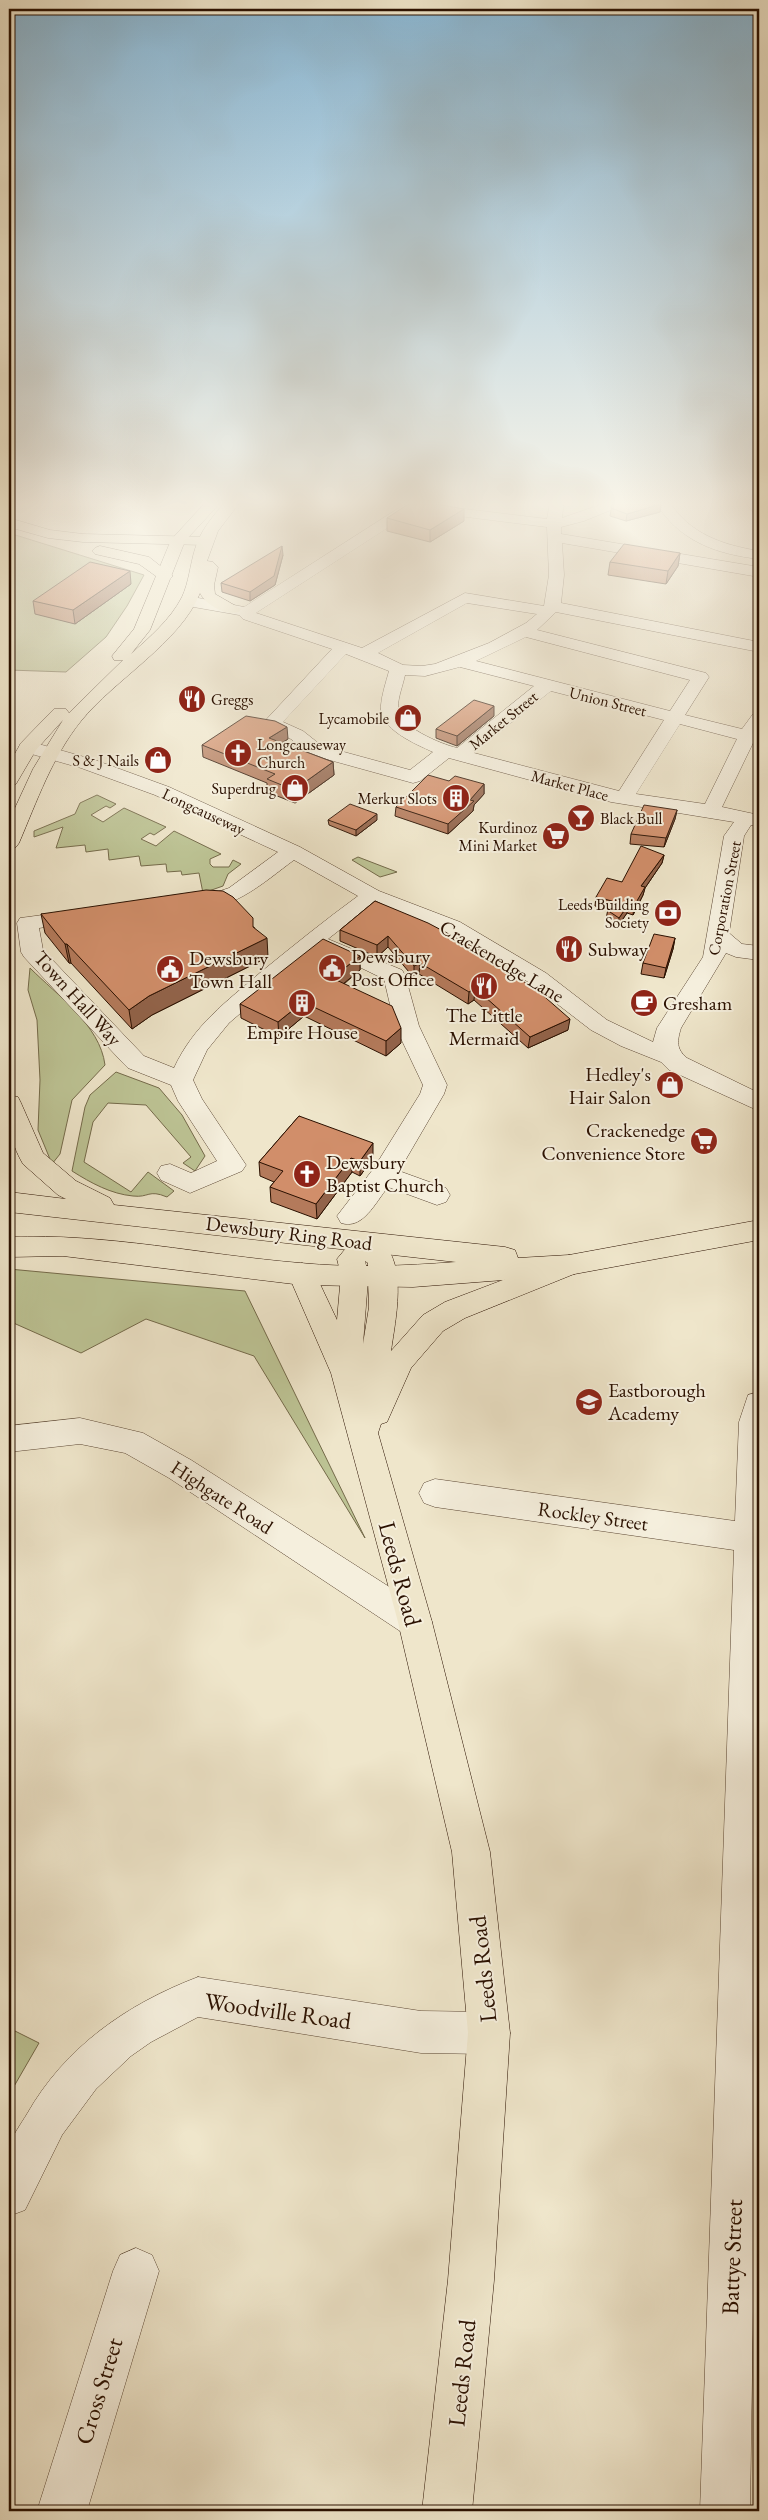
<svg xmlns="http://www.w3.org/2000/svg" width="768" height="2520" viewBox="0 0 768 2520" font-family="'EB Garamond',serif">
  <rect width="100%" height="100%" fill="#efe6cb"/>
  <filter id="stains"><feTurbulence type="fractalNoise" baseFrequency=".004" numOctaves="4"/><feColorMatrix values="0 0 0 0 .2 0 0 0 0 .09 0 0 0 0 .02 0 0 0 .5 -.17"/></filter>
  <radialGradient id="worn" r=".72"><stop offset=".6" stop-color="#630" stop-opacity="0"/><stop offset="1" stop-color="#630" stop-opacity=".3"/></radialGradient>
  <path fill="#bdc495" stroke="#746a4a" d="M 9,533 L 144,575 L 127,606 L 106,637 L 66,672 L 9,670 Z
    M 97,795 L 116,804 L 110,808 L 106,806 L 91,815 L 103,822 L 124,808 L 166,827 L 154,835 L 150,833 L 141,839 L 156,846 L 174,831 L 221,854 L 210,859 L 210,864 L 213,867 L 229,867 L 233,860 L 241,864 L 228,874 L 223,886 L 203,893 L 199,873 L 182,875 L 181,871 L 167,872 L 166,864 L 141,866 L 139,856 L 109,860 L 108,849 L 86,852 L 85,845 L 56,848 L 63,827 L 34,837 L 34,831 L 75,814 L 80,803 Z
    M 358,857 L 397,872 L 380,877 L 352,860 Z
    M 30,968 C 57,995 100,1025 105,1065 L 72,1100 L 60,1154 L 52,1164 L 38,1130 L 40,1080 L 37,1020 L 28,990 Z
    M 116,1072 L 159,1088 L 182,1115 L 205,1156 L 195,1171 L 183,1163 L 191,1157 L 146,1105 L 108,1103 L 93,1122 L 84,1162 L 131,1192 L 148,1172 L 174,1191 L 167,1197 C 148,1189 149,1198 133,1196 C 111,1194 91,1183 72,1171 L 85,1107 L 90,1095 Z
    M 9,1269 L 245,1291 L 365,1538 L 254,1356 L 146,1319 L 81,1353 L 9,1321 Z
    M 9,2028 L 39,2043 L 9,2095 Z"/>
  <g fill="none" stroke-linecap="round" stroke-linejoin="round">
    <g stroke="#5b4633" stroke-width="1">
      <path id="minor" d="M 410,501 L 426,501 L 424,504 L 547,519 L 550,501 L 564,501 L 562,518 L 611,501 L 633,501 L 584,521 L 561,527 L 561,534 L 759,567 L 759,577 L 562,543 L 564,575 L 561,603 L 759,642 L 759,652 L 556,612 L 537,630 L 706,673 L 709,677 L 685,715 L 742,729 L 753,714 L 759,713 L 759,744 L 753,743 L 722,807 L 759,815 L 759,827 L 751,825 L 744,836 L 729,933 L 742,944 L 759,946 L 759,960 L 736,957 L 726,953 L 681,1028 C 677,1041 676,1049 687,1058 L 759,1093 L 759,1111 L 669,1070 L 661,1062 L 621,1046 L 591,1030 L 530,983 L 444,932 L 374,903 L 328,939 L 402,970 L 405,975 L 419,1026 L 447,1085 L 444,1094 L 399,1171 L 446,1188 L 450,1195 L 446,1202 L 437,1205 L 388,1187 C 375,1203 363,1230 341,1223 L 337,1216 L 374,1168 L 420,1094 L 423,1085 L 395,1026 L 384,979 L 318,947 L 229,1023 L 207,1050 L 193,1080 L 202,1099 L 246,1165 L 242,1171 L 190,1193 L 161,1180 L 157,1173 L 161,1166 L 170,1164 L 191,1173 L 217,1161 L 178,1101 L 171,1085 L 128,1068 L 122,1062 L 24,957 L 21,952 L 17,923 L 20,918 L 28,917 L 79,910 L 87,911 L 90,916 L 87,921 L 39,928 L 43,950 L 144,1056 L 174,1068 C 194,1025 226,1002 261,972 C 293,946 325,920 358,896 L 294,860 C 264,882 227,917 187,906 L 183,902 L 187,898 L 214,893 L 229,888 L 278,852 L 155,795 L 81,768 L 21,751 L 19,747 L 21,743 L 28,741 L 95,760 L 169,787 L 300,847 L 379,891 L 460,922 L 546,973 L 607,1020 L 653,1042 L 657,1028 L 703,957 L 724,836 L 734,822 L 611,802 L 449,758 L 420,781 L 413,783 L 308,754 L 291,739 L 266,727 L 263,723 L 332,649 L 243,619 L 239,615 L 188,606 L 180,601 L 188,596 L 244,607 ZM 420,507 L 422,511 L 427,512 L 547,527 L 549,575 L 544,606 L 465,593 L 362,648 L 256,613 ZM 467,603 L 537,614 L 526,623 L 489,643 L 435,664 L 422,666 L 403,665 L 378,653 ZM 526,637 L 690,680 L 670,711 L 476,661 ZM 346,654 L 389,671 C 386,682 382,694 381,705 C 378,729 416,744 433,752 L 410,770 L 322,746 L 303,731 L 283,722 ZM 460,667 L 534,686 L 457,748 C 441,744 398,727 398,707 C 398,697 403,685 405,675 L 425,676 ZM 551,691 L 664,720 L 619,791 L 474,753 ZM 680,724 L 737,739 L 705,804 L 636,794 Z
        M 655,501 L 669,501 C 689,534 723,545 759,551 L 759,559 C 716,554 678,541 655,501 Z
        M 759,1392 L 759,1979 L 754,2265 L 759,2266 L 759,2312 L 753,2310 L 750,2511 L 700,2511 L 734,1550 L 435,1507 L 424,1503 L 419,1493 L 424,1483 L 435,1479 L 735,1521 L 739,1422 L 748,1395 Z
        M 80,1418 L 143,1433 L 191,1460 L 427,1611 L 432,1622 L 427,1633 L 415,1638 L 403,1633 L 169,1478 L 125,1453 L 80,1444 L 9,1452 L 9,1426 Z
        M 198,1977 L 421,2011 L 489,2012 L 504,2018 L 510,2033 L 504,2048 L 489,2054 L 421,2053 L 198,2017 L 151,2042 L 131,2056 L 96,2089 L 62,2135 L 25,2210 L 9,2216 C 9,2200 5,2161 9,2147 C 12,2136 21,2124 27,2114 C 65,2047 127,2004 198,1977 Z
        M 136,2248 L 152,2255 L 159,2271 L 87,2511 L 37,2511 L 113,2271 L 120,2255 Z"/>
    </g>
    <g stroke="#2a1000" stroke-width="1">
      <path id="major" d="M 9,518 L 50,530 L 83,534 L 205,537 L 212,541 L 205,545 L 83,542 L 48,538 L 9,527 Z
        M 100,546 L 149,557 L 173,576 L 170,579 L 160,579 L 139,564 L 95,554 L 92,551 L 95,548 Z
        M 366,1233 C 412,1247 396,1315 391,1351 L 423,1315 L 445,1302 L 569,1255 L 579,1258 L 583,1265 L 579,1272 L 465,1318 L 443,1331 L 411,1368 L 387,1422 L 381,1424 L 378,1433 L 432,1622 L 490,1852 L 510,2033 L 494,2280 L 472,2511 L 422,2511 L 448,2280 L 468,2033 L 452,1852 L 398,1622 L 331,1373 L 288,1274 L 292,1267 L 302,1263 L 312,1267 L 337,1320 L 341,1275 L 337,1259 L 356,1236 ZM 365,1261 L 368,1263 L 368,1273 ZM 368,1280 L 369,1307 L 363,1344 Z"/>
    </g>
    <g stroke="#2a1000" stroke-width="1">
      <path id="highway" d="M 207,501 L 222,501 L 185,541 L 150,630 L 131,654 C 149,638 171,619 182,597 C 189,582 190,565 195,549 C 200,531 213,516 226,501 L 241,501 L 218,531 L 207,561 L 213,562 L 218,567 L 214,585 L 215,594 L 241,609 L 239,612 C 225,616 206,605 200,593 C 181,642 114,680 81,721 C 52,757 37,801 19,843 L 16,847 L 9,849 L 9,821 L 33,769 L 63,720 L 36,750 L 16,784 L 9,786 L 9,764 L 21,743 L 54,709 L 66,709 L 69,713 L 123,660 L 114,660 L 112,656 L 134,629 L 171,540 Z
        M 745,501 L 759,501 L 759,514 L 754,513 Z
        M 9,1095 L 18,1097 L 21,1103 L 43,1153 L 76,1181 L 110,1198 L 114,1205 L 505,1247 L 515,1250 L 518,1258 L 569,1255 L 759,1220 L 759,1240 L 569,1275 L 413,1287 L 302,1285 L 63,1256 L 9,1257 L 9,1237 C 106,1233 203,1255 300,1263 C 351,1268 405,1266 456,1262 L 9,1212 L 9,1192 L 66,1199 L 58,1195 L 23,1164 C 10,1142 7,1120 9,1095 Z"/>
    </g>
    <use href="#minor" fill="#f5efdd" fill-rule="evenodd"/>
    <use href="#major" fill="#efe6cb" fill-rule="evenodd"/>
    <use href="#highway" fill="#efe6cb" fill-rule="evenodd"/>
  </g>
  <path fill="#b47a5b" stroke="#2a1000" d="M 612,504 L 661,504 L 660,512 L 626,521 L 610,516 Z
    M 387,518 L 464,521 L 430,542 L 387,531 Z
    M 680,553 L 678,566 L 666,584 L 608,575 L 610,562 Z
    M 283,555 L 275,585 L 250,601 L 222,592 L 221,583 Z
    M 131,584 L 75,624 L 35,614 L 33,601 Z
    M 494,716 L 457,746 L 436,738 L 436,729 Z
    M 288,739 L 282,743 L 333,762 L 334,775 L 295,803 L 267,792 L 267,783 L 203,757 L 202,745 Z
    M 449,781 L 484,784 L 484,794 L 474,805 L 473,811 L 448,834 L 395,816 L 396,807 Z
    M 677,810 L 675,819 L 664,847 L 630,844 L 631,834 Z
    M 328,820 L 377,820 L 356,836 L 329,825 Z
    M 664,855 L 662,863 L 645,888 L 643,895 L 633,915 L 627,913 L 618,926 L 606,919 L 608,909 L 595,906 L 596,897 L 622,882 Z
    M 375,901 L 481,951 L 481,954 L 568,1030 L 528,1048 L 474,1000 L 468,1004 L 419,974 L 414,978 L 388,947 L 377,957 L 340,941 L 340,930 Z
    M 41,914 L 254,927 L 268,957 L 152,1015 L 132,1029 L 71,963 L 69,963 L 45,933 Z
    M 675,938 L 673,949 L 664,978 L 641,974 L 643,963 Z
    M 360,956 L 360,970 L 344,984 L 401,1043 L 386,1056 L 304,1016 L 279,1037 L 241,1018 L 240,1004 Z
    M 299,1116 L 373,1158 L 360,1176 L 352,1172 L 317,1219 L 271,1202 L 270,1187 L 274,1182 L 260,1176 L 259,1162 Z"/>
  <path fill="#92634a" stroke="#2a1000" d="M 661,504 L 660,512 L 626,521 L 627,514 Z
    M 464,509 L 464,521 L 430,542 L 430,530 Z
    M 282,546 L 283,555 L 275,585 L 250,601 L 250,592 Z
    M 680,553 L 678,566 L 666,584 L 668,571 Z
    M 130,571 L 131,584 L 75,624 L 73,610 Z
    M 494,706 L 494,716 L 457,746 L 457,736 Z
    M 287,727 L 288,739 L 270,750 L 269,738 Z
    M 333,762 L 334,775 L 295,803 L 294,790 Z
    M 484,784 L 484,794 L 474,805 L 473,811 L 448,834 L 448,824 Z
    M 677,810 L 675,819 L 664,847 L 666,838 Z
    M 377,814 L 377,820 L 356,836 L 356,830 Z
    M 664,855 L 662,863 L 645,888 L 643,895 L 633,915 L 634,906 L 641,886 Z
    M 628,905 L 627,913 L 618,926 L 619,918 Z
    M 388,936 L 388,947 L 377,957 L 377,945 Z
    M 267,938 L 268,957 L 152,1015 L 132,1029 L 129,1010 L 149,996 Z
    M 675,938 L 673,949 L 664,978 L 666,968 Z
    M 65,944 L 67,944 L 71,963 L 69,963 Z
    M 360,956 L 360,970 L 332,993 L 332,978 Z
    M 420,963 L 419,974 L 414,978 L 414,966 Z
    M 475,988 L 474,1000 L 468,1004 L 469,992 Z
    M 303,1002 L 304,1016 L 279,1037 L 278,1022 Z
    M 570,1019 L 568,1030 L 528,1048 L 530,1037 Z
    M 401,1028 L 401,1043 L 386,1056 L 386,1041 Z
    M 373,1143 L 373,1158 L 360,1176 L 360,1161 Z
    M 351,1158 L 352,1172 L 317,1219 L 316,1204 Z"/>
  <path fill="#d18e6a" stroke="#2a1000" d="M 413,501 L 420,501 L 464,509 L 430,530 L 387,518 Z
    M 619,501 L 659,501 L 661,504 L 627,514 L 611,508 L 612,504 Z
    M 624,544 L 680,553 L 668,571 L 610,562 Z
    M 282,546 L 274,576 L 250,592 L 221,583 Z
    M 90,562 L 130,571 L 73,610 L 33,601 Z
    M 474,700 L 494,706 L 457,736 L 436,729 Z
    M 246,716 L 275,721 L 287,727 L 269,738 L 333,762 L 294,790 L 267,779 L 275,774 L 202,745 Z
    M 428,775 L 449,781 L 455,776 L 484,784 L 470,800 L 474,801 L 448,824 L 396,807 Z
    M 350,804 L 377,814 L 356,830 L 328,820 Z
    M 644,805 L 677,810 L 666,838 L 631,834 Z
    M 641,846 L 664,855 L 641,886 L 645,887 L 634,906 L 628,905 L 619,918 L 607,910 L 612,901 L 596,897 L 607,878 L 622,882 Z
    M 206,890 L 223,891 L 233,897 L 253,918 L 253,927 L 267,938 L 149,996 L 129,1010 L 67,944 L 65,944 L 41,914 Z
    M 375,901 L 428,923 L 481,951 L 479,952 L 538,991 L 570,1019 L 530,1037 L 475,988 L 469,992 L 420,963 L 414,966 L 388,936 L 377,945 L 340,930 Z
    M 654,934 L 675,938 L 666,968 L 643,963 Z
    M 323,939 L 360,956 L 332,978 L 392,1006 L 401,1028 L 386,1041 L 303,1002 L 278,1022 L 240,1004 Z
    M 299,1116 L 373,1143 L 360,1161 L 351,1158 L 316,1204 L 270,1187 L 283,1171 L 259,1162 Z"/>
  <linearGradient id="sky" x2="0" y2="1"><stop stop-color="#89b8d6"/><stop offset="0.59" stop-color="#f8f4e8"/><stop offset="1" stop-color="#f8f4e8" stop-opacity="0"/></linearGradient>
  <rect width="768" height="854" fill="url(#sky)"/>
  <defs>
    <g id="restaurant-disc" transform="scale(1.4375)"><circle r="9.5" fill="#8f2418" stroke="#f5efdd"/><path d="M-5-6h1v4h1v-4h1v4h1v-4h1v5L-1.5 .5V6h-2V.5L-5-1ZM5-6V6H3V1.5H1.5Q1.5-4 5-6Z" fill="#fff"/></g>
    <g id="shop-disc" transform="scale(1.4375)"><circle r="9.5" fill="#8f2418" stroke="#f5efdd"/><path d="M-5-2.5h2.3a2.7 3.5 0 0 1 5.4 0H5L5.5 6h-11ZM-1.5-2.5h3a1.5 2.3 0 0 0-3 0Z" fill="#fff"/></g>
    <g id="church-disc" transform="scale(1.4375)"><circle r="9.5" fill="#8f2418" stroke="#f5efdd"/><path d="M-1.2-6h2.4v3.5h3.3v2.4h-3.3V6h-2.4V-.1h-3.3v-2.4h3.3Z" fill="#fff"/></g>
    <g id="building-disc" transform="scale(1.4375)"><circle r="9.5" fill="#8f2418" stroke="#f5efdd"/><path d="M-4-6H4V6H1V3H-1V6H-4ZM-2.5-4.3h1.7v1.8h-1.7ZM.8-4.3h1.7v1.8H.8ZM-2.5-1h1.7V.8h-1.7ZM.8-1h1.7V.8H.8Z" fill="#fff"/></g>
    <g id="bar-disc" transform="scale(1.4375)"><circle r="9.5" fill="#8f2418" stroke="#f5efdd"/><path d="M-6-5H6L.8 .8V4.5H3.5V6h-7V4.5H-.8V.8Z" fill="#fff"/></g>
    <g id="supermarket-disc" transform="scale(1.4375)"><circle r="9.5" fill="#8f2418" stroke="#f5efdd"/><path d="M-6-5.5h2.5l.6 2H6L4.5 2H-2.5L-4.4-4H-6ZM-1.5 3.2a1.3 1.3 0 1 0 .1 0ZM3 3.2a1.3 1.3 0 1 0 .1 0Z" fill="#fff"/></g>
    <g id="bank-disc" transform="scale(1.4375)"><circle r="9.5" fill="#8f2418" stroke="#f5efdd"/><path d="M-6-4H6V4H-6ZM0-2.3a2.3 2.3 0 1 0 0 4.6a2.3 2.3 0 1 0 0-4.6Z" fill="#fff"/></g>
    <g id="civic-disc" transform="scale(1.4375)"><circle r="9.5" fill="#8f2418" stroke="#f5efdd"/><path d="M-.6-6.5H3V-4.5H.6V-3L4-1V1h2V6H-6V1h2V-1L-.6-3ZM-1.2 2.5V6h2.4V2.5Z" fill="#fff"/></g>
    <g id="cafe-disc" transform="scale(1.4375)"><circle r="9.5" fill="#8f2418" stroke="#f5efdd"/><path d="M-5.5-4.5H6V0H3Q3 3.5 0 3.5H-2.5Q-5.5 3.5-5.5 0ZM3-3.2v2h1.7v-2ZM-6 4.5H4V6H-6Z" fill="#fff"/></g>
    <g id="school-disc" transform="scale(1.4375)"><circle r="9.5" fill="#8f2418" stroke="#f5efdd"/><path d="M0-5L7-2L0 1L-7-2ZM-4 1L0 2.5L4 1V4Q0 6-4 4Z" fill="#fff"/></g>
  </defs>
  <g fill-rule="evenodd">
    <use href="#restaurant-disc" x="192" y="699"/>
    <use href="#shop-disc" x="408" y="718"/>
    <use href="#church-disc" x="238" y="753"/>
    <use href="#shop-disc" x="158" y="760"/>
    <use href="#shop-disc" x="295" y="788"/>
    <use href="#building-disc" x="456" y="798"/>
    <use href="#bar-disc" x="581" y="818"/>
    <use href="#supermarket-disc" x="556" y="836"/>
    <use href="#bank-disc" x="668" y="913"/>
    <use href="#restaurant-disc" x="569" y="949"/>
    <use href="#civic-disc" x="332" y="968"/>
    <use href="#civic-disc" x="170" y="969"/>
    <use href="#restaurant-disc" x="484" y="986"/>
    <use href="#building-disc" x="302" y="1003"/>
    <use href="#cafe-disc" x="644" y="1003"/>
    <use href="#shop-disc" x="670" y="1085"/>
    <use href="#supermarket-disc" x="704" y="1141"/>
    <use href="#church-disc" x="307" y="1174"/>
    <use href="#school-disc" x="589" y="1402"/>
  </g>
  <g text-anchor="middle" stroke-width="4" stroke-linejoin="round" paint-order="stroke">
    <g font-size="16" fill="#2a1000" stroke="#f5efdd" text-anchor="end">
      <text x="211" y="705" text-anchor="start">Greggs</text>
      <text x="389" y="724">Lycamobile</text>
      <text x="257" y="750" text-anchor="start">Longcauseway<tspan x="257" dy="18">Church</tspan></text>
      <text x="139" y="766">S &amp; J Nails</text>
      <text x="276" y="794">Superdrug</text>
      <text x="437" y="804">Merkur Slots</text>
      <text x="600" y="824" text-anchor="start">Black Bull</text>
      <text x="537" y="833">Kurdinoz<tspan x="537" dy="18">Mini Market</tspan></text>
      <text x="649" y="910">Leeds Building<tspan x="649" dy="18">Society</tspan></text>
    </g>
    <g font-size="16" fill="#2a1000" stroke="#f5efdd">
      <text transform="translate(608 701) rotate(14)" y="6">Union Street</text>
      <text transform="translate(503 720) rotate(-39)" y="6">Market Street</text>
      <text transform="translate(570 785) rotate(15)" y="6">Market Place</text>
      <text transform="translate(204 811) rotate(25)" y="6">Longcauseway</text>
      <text transform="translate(724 898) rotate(-79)" y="6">Corporation Street</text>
    </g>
    <g font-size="20" fill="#2a1000" stroke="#f5efdd" text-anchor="start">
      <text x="588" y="956">Subway</text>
      <text x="351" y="963">Dewsbury<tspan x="351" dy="23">Post Office</tspan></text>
      <text x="189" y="965">Dewsbury<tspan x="189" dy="23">Town Hall</tspan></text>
      <text x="663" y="1010">Gresham</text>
      <text x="484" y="1022" text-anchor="middle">The Little<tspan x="484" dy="23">Mermaid</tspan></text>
      <text x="302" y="1039" text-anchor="middle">Empire House</text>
      <text x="651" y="1081" text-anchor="end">Hedley's<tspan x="651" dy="23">Hair Salon</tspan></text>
      <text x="685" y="1137" text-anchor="end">Crackenedge<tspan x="685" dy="23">Convenience Store</tspan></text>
      <text x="326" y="1169">Dewsbury<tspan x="326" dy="23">Baptist Church</tspan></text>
      <text x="608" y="1397">Eastborough<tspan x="608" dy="23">Academy</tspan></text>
    </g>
    <g font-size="20" fill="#2a1000" stroke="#f5efdd">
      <text transform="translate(502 961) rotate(31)" y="7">Crackenedge Lane</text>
      <text transform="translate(78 998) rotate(48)" y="7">Town Hall Way</text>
      <text transform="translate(289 1233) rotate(7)" y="7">Dewsbury Ring Road</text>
      <text transform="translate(222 1497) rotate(33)" y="7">Highgate Road</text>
      <text transform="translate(593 1516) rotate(8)" y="7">Rockley Street</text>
    </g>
    <g font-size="24" fill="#2a1000" stroke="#f5efdd">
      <text transform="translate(400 1574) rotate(75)" y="8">Leeds Road</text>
      <text transform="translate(483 1969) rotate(-96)" y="8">Leeds Road</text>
      <text transform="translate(278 2011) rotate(8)" y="8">Woodville Road</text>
      <text transform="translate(732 2257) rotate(-88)" y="8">Battye Street</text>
      <text transform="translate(462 2373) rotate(-84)" y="8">Leeds Road</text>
      <text transform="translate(99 2391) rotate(-73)" y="8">Cross Street</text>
    </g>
  </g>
  <rect width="768" height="2520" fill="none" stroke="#efe6cb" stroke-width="30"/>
  <rect x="10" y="10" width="748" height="2500" fill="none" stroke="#2a1000" stroke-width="2.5"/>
  <rect x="15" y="15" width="738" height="2490" fill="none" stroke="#2a1000"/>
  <rect width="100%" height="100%" filter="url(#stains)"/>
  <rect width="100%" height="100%" fill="url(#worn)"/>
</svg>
